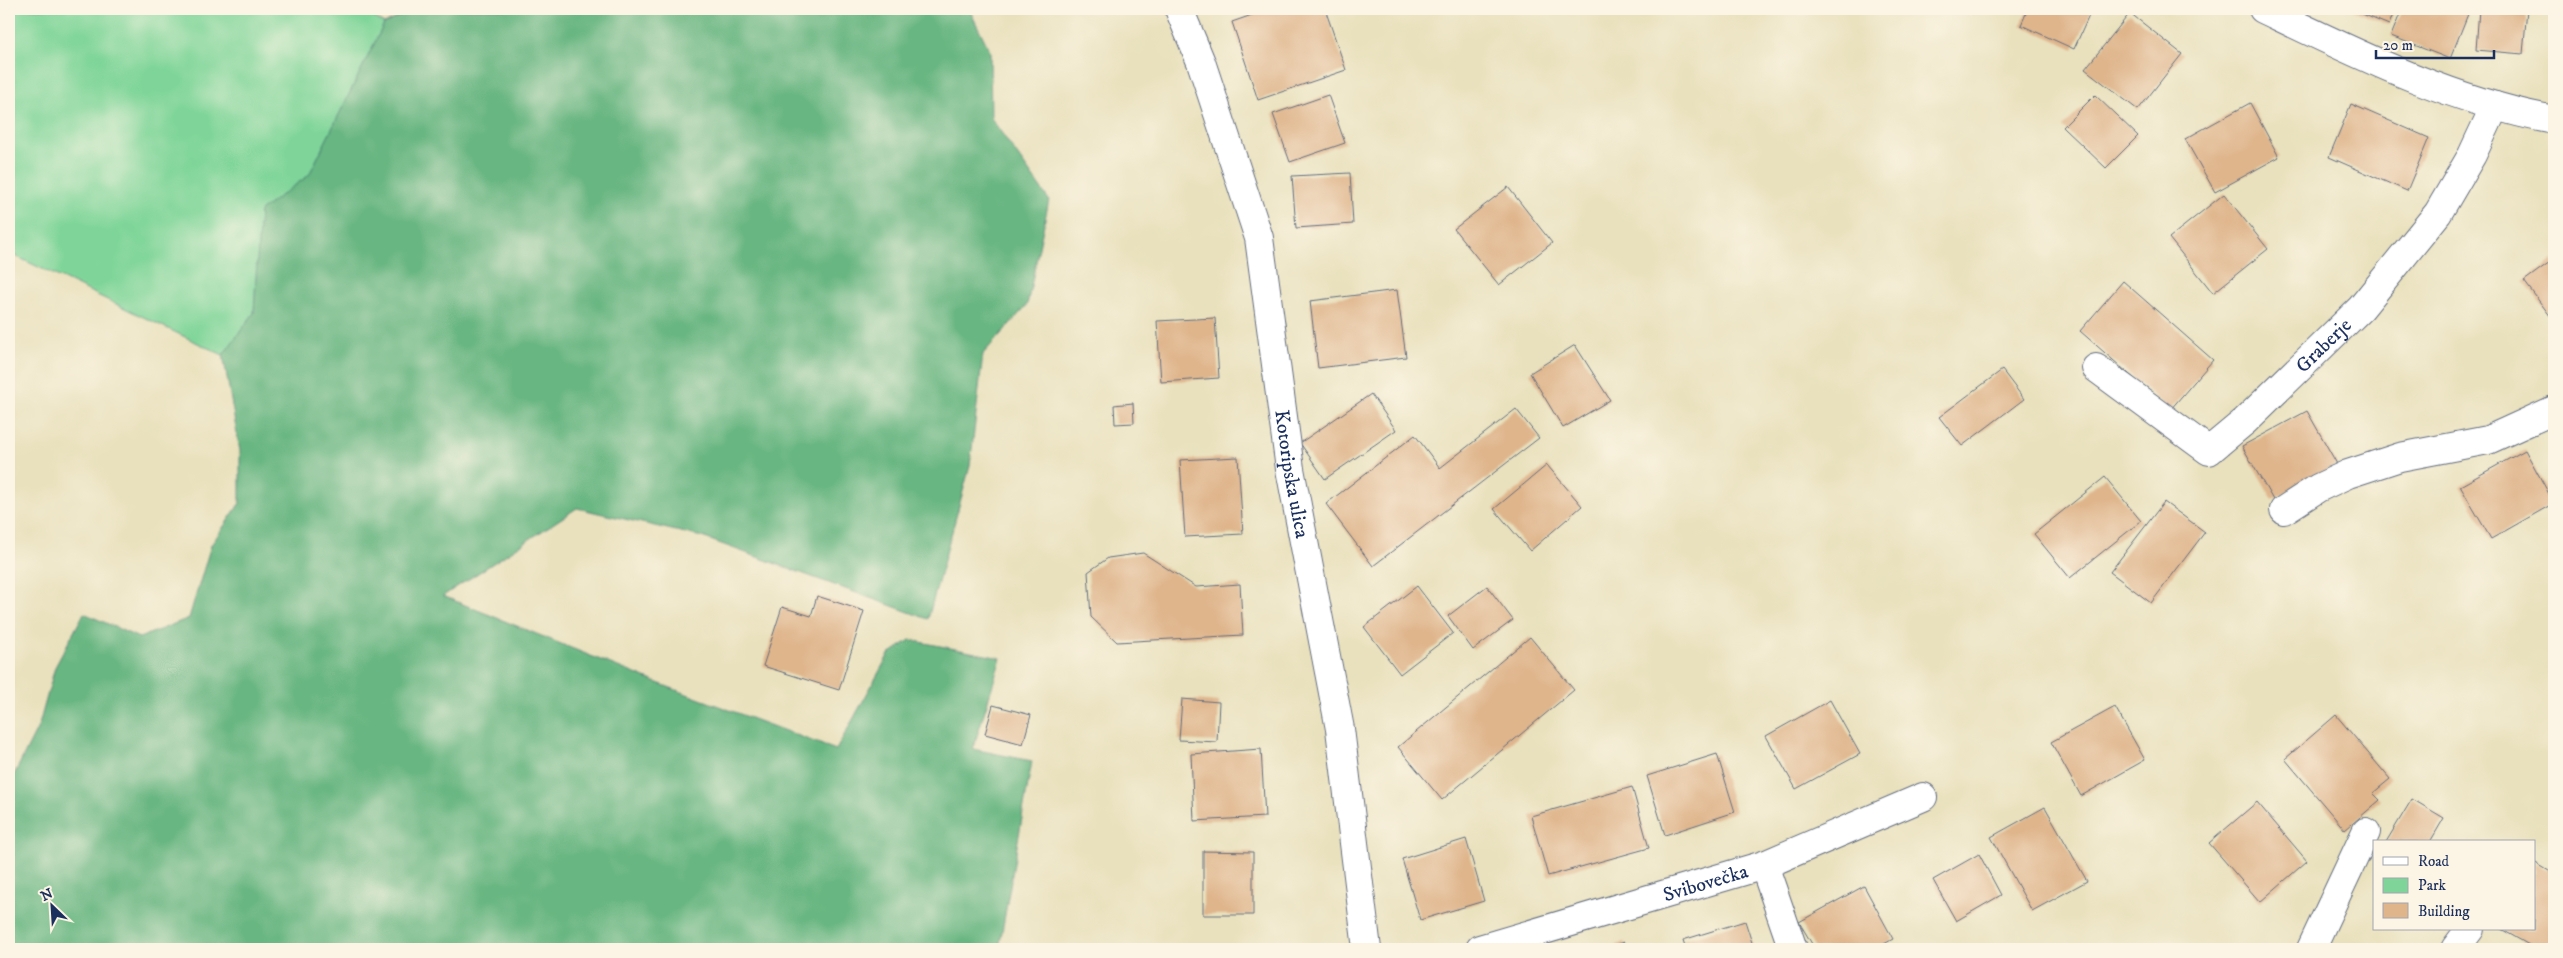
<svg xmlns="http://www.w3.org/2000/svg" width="2563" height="958" viewBox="0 0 2563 958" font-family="'IM FELL DW Pica',serif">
  <rect width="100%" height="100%" fill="#fcf5e5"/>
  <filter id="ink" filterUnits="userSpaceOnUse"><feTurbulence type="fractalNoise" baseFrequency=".02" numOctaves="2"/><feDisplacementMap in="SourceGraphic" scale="10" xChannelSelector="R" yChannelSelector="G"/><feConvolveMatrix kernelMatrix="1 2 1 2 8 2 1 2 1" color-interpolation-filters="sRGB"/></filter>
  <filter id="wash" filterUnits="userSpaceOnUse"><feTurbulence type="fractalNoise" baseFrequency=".0096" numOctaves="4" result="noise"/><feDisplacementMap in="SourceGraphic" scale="20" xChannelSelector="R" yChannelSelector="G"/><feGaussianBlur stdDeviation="1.12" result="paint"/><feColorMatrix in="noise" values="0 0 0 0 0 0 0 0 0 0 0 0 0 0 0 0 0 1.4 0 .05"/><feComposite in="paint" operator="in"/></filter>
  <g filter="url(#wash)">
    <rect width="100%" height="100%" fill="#e9e1bd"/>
    <path fill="#7fd599" stroke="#4d827c" d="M 9,9 L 362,9 L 384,24 L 309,175 L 260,211 L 254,313 L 223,355 L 9,253 Z"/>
    <path fill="#67b681" stroke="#417270" d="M 415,9 L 969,9 L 990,51 L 991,118 L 1049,200 L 1027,305 L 983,354 L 970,466 L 928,619 L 702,537 L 577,508 L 443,596 L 655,682 L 836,750 L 889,654 L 910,640 L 1001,658 L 973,749 L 1032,761 L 999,949 L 9,949 L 9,785 L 39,725 L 55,667 L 84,613 L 139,638 L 189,618 L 211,545 L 240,503 L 240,451 L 223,355 L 254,313 L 260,211 L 309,175 L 384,24 Z"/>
    <g id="blocks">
      <path fill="#dfb58c" d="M 1269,9 L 1325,9 L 1346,70 L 1258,100 L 1232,22 Z
        M 1968,9 L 1980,9 L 1972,14 Z
        M 2028,9 L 2092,9 L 2074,49 L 2021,25 Z
        M 2350,9 L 2395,9 L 2389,25 Z
        M 2402,9 L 2470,9 L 2450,59 L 2391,36 Z
        M 2479,9 L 2527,9 L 2523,54 L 2476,50 Z
        M 2130,13 L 2182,54 L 2138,110 L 2085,69 Z
        M 1328,95 L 1345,143 L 1290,162 L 1273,114 Z
        M 2095,95 L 2138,136 L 2106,168 L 2063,127 Z
        M 2250,103 L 2279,157 L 2215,192 L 2185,139 Z
        M 2351,104 L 2429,138 L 2407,191 L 2329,157 Z
        M 1350,173 L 1353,224 L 1296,228 L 1292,176 Z
        M 1508,187 L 1552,243 L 1499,285 L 1454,229 Z
        M 2224,194 L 2268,249 L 2213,293 L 2169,238 Z
        M 2554,259 L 2554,321 L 2524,281 Z
        M 2123,281 L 2213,360 L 2170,410 L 2080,331 Z
        M 1397,290 L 1406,357 L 1318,368 L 1310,301 Z
        M 1215,318 L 1219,378 L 1161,382 L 1157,321 Z
        M 1575,345 L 1610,400 L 1563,428 L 1530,373 Z
        M 2002,370 L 2024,399 L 1962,446 L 1939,417 Z
        M 1371,394 L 1396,430 L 1325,479 L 1300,443 Z
        M 1133,403 L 1134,423 L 1115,424 L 1114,405 Z
        M 1516,409 L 1539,438 L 1373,566 L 1326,504 L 1415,435 L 1440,468 Z
        M 2307,411 L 2337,464 L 2273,500 L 2242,446 Z
        M 2525,450 L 2554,503 L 2491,539 L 2460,486 Z
        M 1238,457 L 1243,534 L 1185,537 L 1180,460 Z
        M 1547,465 L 1582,506 L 1530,551 L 1494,509 Z
        M 2105,477 L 2141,521 L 2070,578 L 2034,534 Z
        M 2164,502 L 2205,532 L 2151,603 L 2110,572 Z
        M 1143,553 L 1196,587 L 1240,584 L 1243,635 L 1117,642 L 1091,617 L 1088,572 L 1108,558 Z
        M 1417,586 L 1453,633 L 1400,674 L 1364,627 Z
        M 1487,586 L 1513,620 L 1473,650 L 1448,616 Z
        M 817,596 L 864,611 L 839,690 L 763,666 L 782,607 L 811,616 Z
        M 1530,637 L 1574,690 L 1442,800 L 1398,747 Z
        M 1182,699 L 1219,702 L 1217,742 L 1179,740 Z
        M 1830,700 L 1860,754 L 1796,789 L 1766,736 Z
        M 993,705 L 1031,715 L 1023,744 L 985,734 Z
        M 2115,707 L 2145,760 L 2081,796 L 2051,742 Z
        M 2336,715 L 2390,779 L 2373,793 L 2380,800 L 2345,830 L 2285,759 Z
        M 1261,749 L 1265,817 L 1194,821 L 1191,754 Z
        M 1717,754 L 1735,812 L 1665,835 L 1647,776 Z
        M 1632,787 L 1649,848 L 1548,876 L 1531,816 Z
        M 2412,799 L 2444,818 L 2430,842 L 2386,842 Z
        M 2257,802 L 2307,861 L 2260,902 L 2209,843 Z
        M 2045,807 L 2087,881 L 2032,911 L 1991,837 Z
        M 1466,839 L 1484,901 L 1420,920 L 1402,859 Z
        M 1203,851 L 1253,852 L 1253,915 L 1203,915 Z
        M 1979,854 L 2001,895 L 1956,921 L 1933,880 Z
        M 2534,862 L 2554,874 L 2554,936 L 2547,949 L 2536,949 L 2501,929 L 2534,929 Z
        M 1864,886 L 1893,939 L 1875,949 L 1815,949 L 1799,922 Z
        M 1745,921 L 1754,949 L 1686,949 L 1683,940 Z
        M 1624,942 L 1627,949 L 1607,949 Z"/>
    </g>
  </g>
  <g filter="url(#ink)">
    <use href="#blocks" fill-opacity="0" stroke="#636d7f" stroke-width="1"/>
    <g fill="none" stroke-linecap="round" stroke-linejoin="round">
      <g stroke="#636d7f" stroke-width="30">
        <g id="street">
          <path id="s1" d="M 1179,9 L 1201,62 L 1259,238 L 1290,469 L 1340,729 L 1367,949"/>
          <path id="s2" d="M 2096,368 L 2209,451 L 2245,421 L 2361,308 L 2438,213 L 2472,155 L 2495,106"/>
          <path d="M 2284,510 L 2318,488 L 2348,474 L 2400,457 L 2488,440 L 2554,410"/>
          <path d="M 1764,865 L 1793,949"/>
          <path id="s3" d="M 1480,949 L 1764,865 L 1923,797"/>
          <path d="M 2311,949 L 2366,832"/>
          <path d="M 2455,949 L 2470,929"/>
        </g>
      </g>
      <g stroke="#636d7f" stroke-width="30">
        <path id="secondary" d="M 2263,9 C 2357,54 2451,101 2554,120"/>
      </g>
      <use href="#street" stroke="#fff" stroke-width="28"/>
      <use href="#secondary" stroke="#fff" stroke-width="28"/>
    </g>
  </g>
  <g text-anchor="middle" stroke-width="5" stroke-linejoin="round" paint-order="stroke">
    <g font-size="20" fill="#1b2f5e" stroke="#fcf5e5">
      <text dy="7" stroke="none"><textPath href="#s2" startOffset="296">Graberje</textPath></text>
      <text dy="7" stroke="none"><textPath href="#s1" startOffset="481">Kotoripska ulica</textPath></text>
      <text dy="7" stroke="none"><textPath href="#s3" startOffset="235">Svibovečka</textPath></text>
    </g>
  </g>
  <rect width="2563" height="958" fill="none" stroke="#fcf5e5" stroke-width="30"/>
  <rect x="2373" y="840" width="162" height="90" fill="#fcf5e5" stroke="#a2a6af"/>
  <rect x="2383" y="857" width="25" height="8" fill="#ffffff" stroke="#a2a6af"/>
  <text x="2418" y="866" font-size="15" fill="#1b2f5e">Road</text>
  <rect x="2383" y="878" width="25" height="15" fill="#7fd599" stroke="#a2a6af"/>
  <text x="2418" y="890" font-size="15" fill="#1b2f5e">Park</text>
  <rect x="2383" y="903" width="25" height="15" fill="#dfb58c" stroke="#a2a6af"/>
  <text x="2418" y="916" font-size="15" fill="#1b2f5e">Building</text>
  <g transform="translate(52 906) rotate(335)" stroke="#fcf5e5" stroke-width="4" paint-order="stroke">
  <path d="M0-4L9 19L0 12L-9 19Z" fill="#1b2f5e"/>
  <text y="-8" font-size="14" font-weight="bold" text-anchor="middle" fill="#1b2f5e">N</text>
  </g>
  <path d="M2376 50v8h118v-8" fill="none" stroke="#1b2f5e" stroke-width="2.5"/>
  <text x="2383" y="50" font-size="15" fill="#1b2f5e" stroke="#fcf5e5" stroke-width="4" paint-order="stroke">20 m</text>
</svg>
